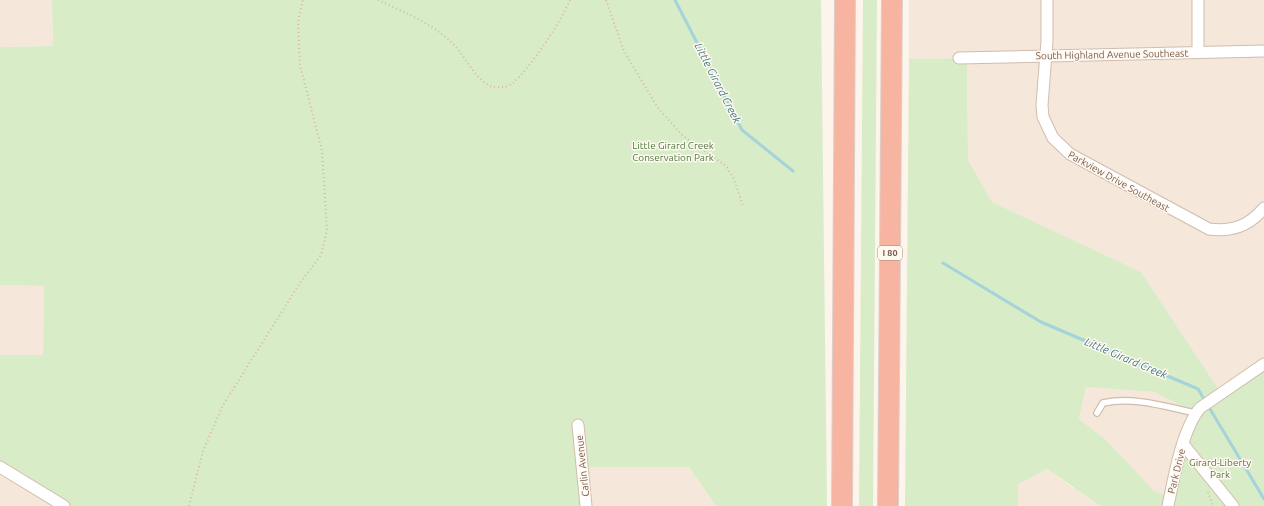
<svg xmlns="http://www.w3.org/2000/svg" width="1264" height="506" viewBox="0 0 1264 506" font-family="Ubuntu,sans-serif">
  <rect width="100%" height="100%" fill="#fdf5eb"/>
  <path fill="#f5e7d9" d="M 0,0 L 52,0 L 53,46 L 0,47 Z
    M 909,0 L 1264,0 L 1264,364 L 1221,393 L 1141,272 L 992,202 L 968,160 L 967,58 L 909,59 Z
    M 0,285 L 44,286 L 43,355 L 0,355 Z
    M 1086,387 L 1154,392 L 1196,413 L 1168,506 L 1018,506 L 1018,484 L 1047,469 L 1073,488 L 1105,439 L 1079,419 Z
    M 0,467 L 64,506 L 0,506 Z
    M 582,467 L 689,467 L 716,506 L 586,506 Z"/>
  <path fill="#d8ecc8" fill-rule="evenodd" d="M 52,0 L 821,0 L 827,506 L 716,506 L 689,467 L 582,467 L 586,506 L 64,506 L 0,467 L 0,355 L 43,355 L 44,286 L 0,285 L 0,47 L 53,46 Z
    M 863,0 L 877,0 L 873,506 L 859,506 Z
    M 967,58 L 968,160 L 992,202 L 1141,272 L 1221,393 L 1264,364 L 1264,506 L 1101,506 L 1047,469 L 1018,484 L 1018,506 L 905,506 L 909,59 ZM 1086,387 L 1154,392 L 1196,413 L 1170,497 L 1154,491 L 1105,439 L 1079,419 Z"/>
  <g fill="none" stroke-linecap="round" stroke-linejoin="round">
    <path stroke="#a4d3da" stroke-width="3" d="M 675,0 L 742,130 L 793,171
      M 943,263 L 1041,322 L 1198,389 L 1264,499"/>
    <g stroke="#d0bdaf" stroke-width="8">
      <path id="lane" d="M 1097,413 L 1103,403 C 1133,396 1167,407 1196,413"/>
    </g>
    <g stroke="#d0bdaf" stroke-width="13">
      <path id="street" d="M 1047,0 L 1047,41 L 1042,105 L 1043,117 L 1053,138 L 1070,154 L 1209,229 C 1232,232 1249,226 1264,208
        M 1198,52 L 1198,0
        M 959,58 L 1264,51
        M 578,425 L 586,506
        M 1183,444 L 1233,506
        M 0,467 L 64,506
        M 1168,506 C 1174,477 1182,430 1200,408 L 1264,364"/>
    </g>
    <g stroke="#d9d1cd" stroke-width="22">
      <path id="highway" d="M 842,506 L 845,0
        M 888,506 L 892,0"/>
    </g>
    <path stroke="#d9b6a4" stroke-width="2" stroke-dasharray="1 3" stroke-linecap="butt" d="M 378,0 C 404,12 436,25 456,47 C 465,58 479,84 493,87 C 499,88 509,87 513,83 C 531,67 561,22 570,0
      M 606,0 L 624,51 L 658,108 L 683,136 L 726,166 L 734,179 L 743,206
      M 1208,492 L 1213,506
      M 189,506 L 203,451 L 223,405 L 300,283 L 321,255 L 327,230 L 322,151 L 300,65 L 298,22 L 303,0"/>
    <use href="#lane" stroke="#fff" stroke-width="5.5"/>
    <use href="#street" stroke="#fff" stroke-width="11"/>
    <use href="#highway" stroke="#f7b5a1" stroke-width="20"/>
  </g>
  <g text-anchor="middle" stroke-width="3" stroke-linejoin="round" paint-order="stroke">
    <rect fill="#fff9f1" stroke="#a18a7e" stroke-width="1" x="878" y="246" width="24" height="14" rx="3"/>
    <g font-size="9" font-weight="bold" fill="#795b4c">
      <text x="890" y="256">I 80</text>
    </g>
    <g font-size="10" fill="#795b4c" stroke="#fff9f1">
      <text transform="translate(1112 54) rotate(-1)" y="4">South Highland Avenue Southeast</text>
      <text transform="translate(1119 181) rotate(29)" y="4">Parkview Drive Southeast</text>
      <text transform="translate(582 466) rotate(-96)" y="4">Carlin Avenue</text>
      <text transform="translate(1176 471) rotate(-76)" y="4">Park Drive</text>
    </g>
    <g font-size="10" fill="#537941" stroke="#fff9f1">
      <text x="673" y="149">Little Girard Creek<tspan x="673" dy="12">Conservation Park</tspan></text>
      <text x="1220" y="466">Girard-Liberty<tspan x="1220" dy="12">Park</tspan></text>
    </g>
    <g font-size="11" font-style="italic" fill="#427c85" stroke="#fff9f1">
      <text transform="translate(718 83) rotate(63)" y="4">Little Girard Creek</text>
      <text transform="translate(1126 358) rotate(23)" y="4">Little Girard Creek</text>
    </g>
  </g>
</svg>
